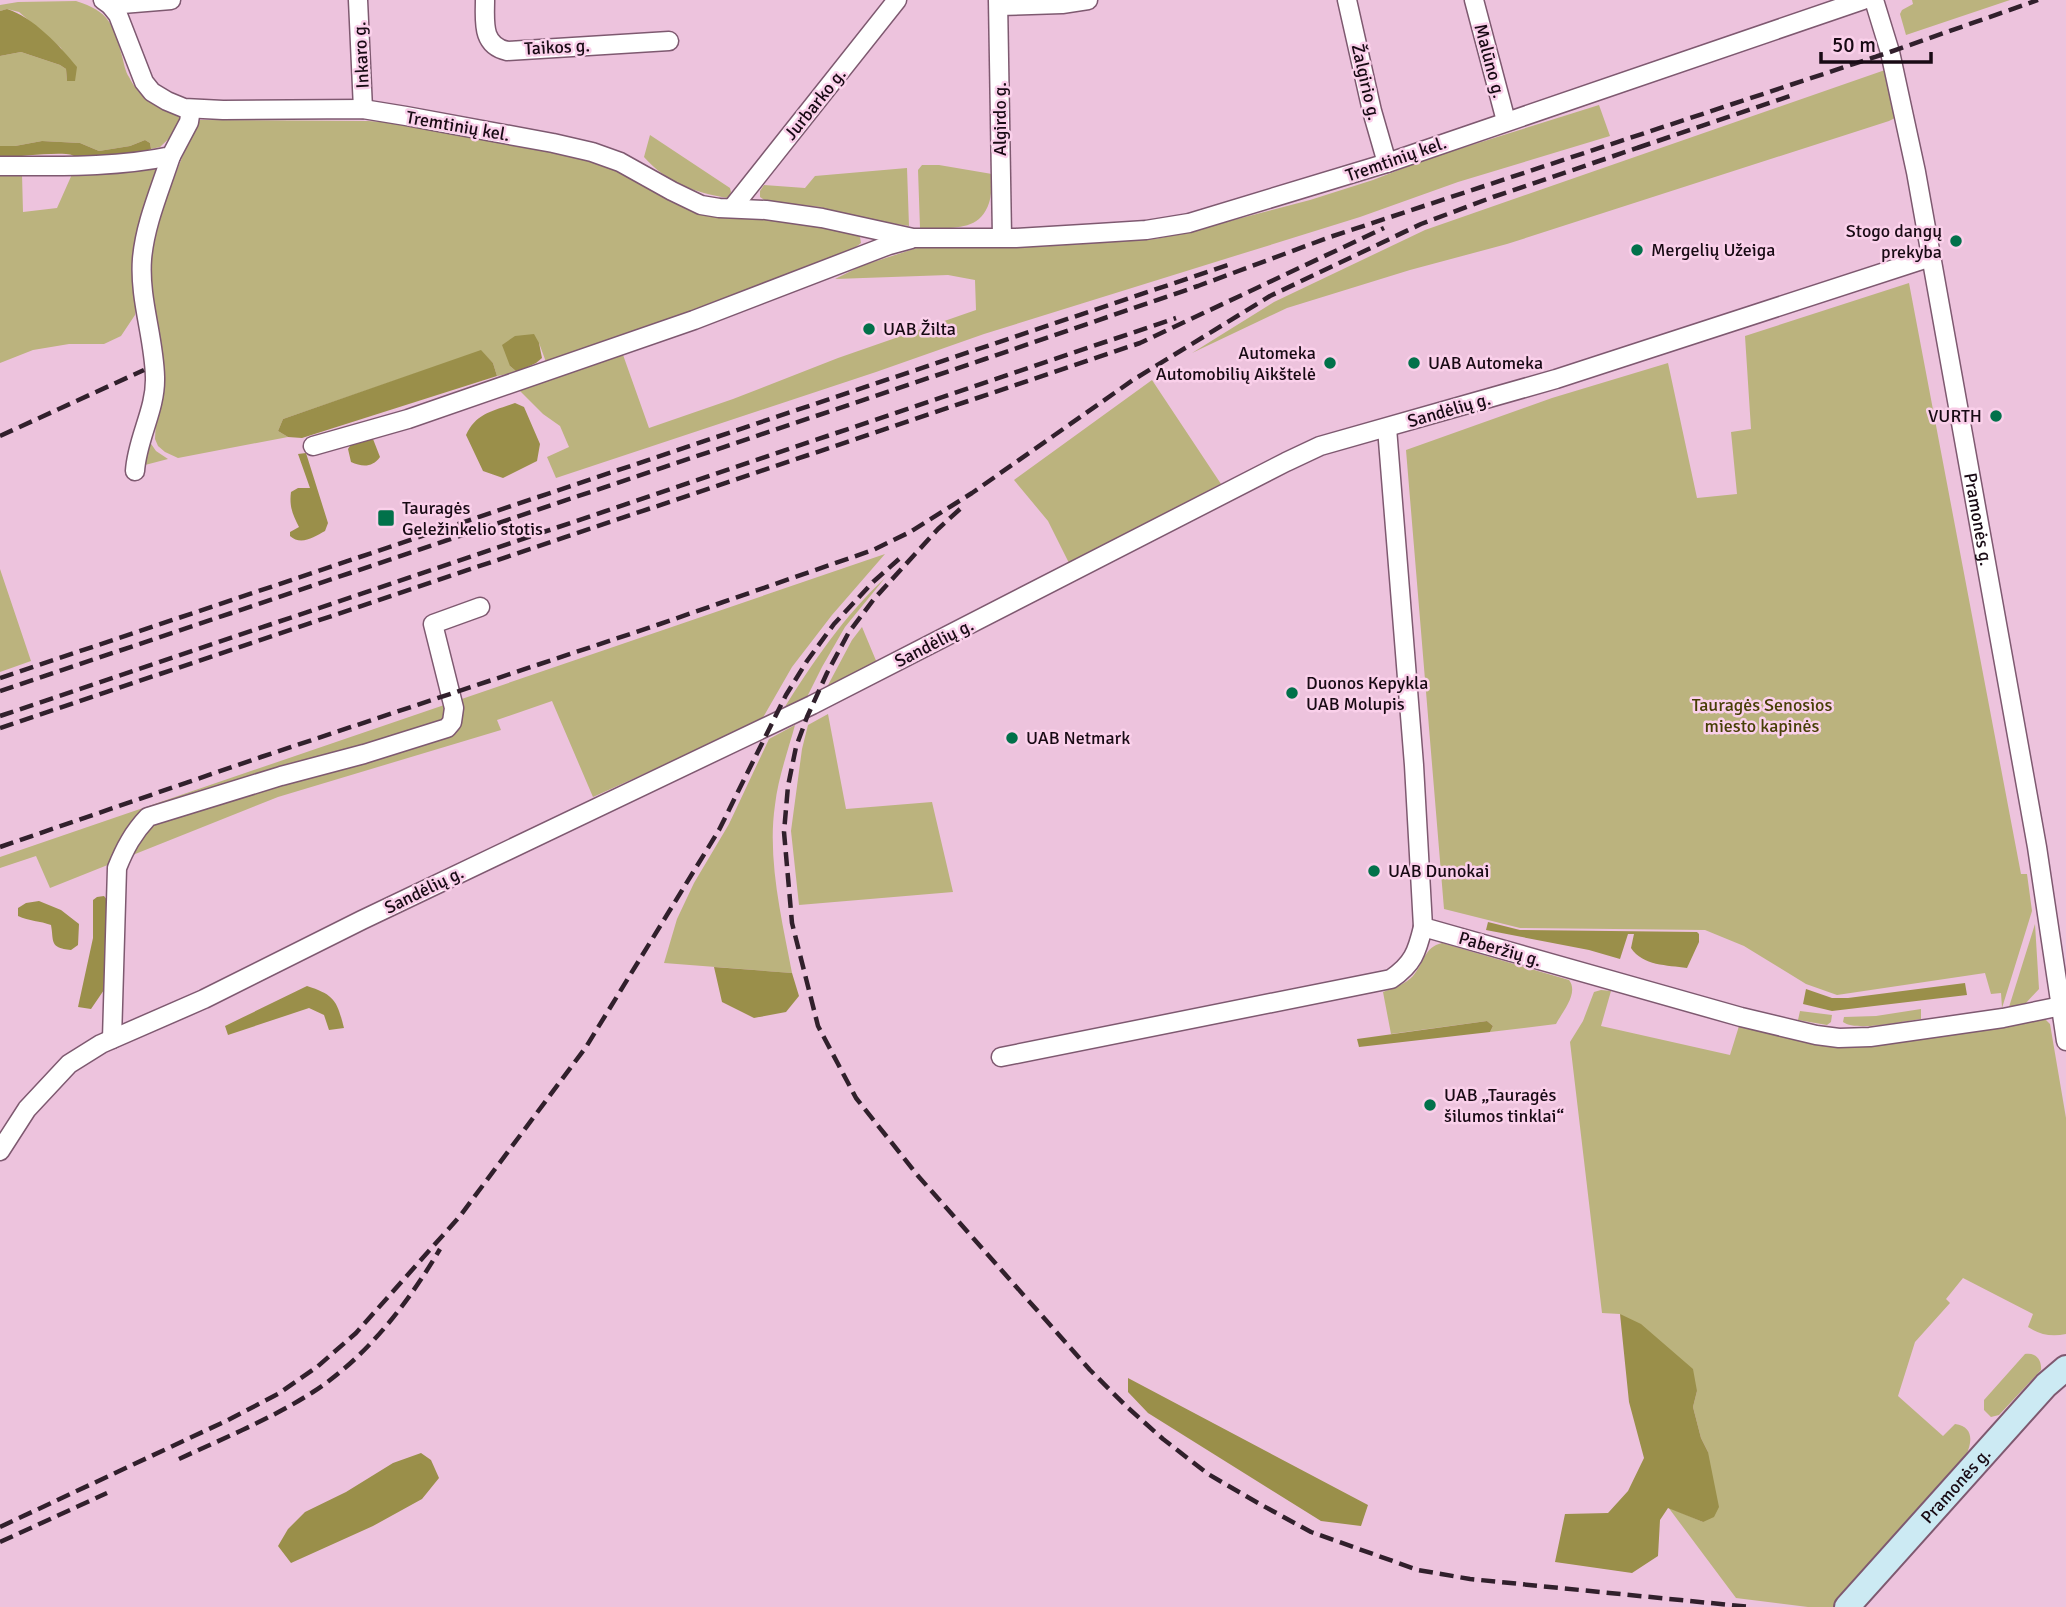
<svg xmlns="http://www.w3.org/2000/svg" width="2066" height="1607" viewBox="0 0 2066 1607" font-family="Signika,sans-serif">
  <rect width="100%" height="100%" fill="#edc3dd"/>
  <path fill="#bbb37e" d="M 1912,0 L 2010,0 L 1906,35 L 1900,14 L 1902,10 L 1913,4 Z
    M 76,1 C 109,11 114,25 122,56 C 124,63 125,71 129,77 C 139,98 160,108 180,117 L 178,130 L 160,147 L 151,149 L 150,143 L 145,140 L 130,146 L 99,151 L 80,143 L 42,141 L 15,146 L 0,146 L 0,56 L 21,52 L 60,65 L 66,69 L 67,81 L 75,81 L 61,48 L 19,12 L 7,9 L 0,11 L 0,5 L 18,2 Z
    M 1885,70 L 1897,117 L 1889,121 L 1507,244 L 1410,270 L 1287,308 L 1192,353 L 1274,302 L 1425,230 Z
    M 1599,105 L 1610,136 L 1458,182 L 1360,217 L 984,334 L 876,372 L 556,478 L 547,457 L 569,447 L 560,426 L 543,414 L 517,388 L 622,352 L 649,428 L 733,399 L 838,358 L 976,310 L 975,280 L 948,275 L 835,279 L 861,266 L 923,246 L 1002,248 L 1051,246 L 1155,239 L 1180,234 L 1310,200 L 1373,180 L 1427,159 Z
    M 200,120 L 368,121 L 397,123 L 474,135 L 584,158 L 621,172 L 773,219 L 806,222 L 855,233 L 860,237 L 861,243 C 835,265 790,276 758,288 C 687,313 616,336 546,362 L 539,343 L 510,366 L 517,372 L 497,376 L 493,363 L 481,351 L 283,419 L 278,431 L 288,437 L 178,458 L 165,452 L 158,446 L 155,439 L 156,419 L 164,384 L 147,284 L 152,235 L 188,142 Z
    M 650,135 L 730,188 L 731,192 L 728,198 C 695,193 666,182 644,157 Z
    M 922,165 L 939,165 L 992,174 C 991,183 992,195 989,203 C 979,234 947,227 920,228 L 918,170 Z
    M 154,167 L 157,171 L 135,315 L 121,336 L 104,344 L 69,344 L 33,350 L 0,363 L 0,173 L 22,174 L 23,212 L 57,208 L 73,172 L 128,172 Z
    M 907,168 L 909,226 L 859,218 L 820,207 L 766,201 L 760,197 L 760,191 L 764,185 L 805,188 L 815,176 Z
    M 1909,283 L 2021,874 L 2027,874 L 2032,911 L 2002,1008 L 2001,993 L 1991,994 L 1985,973 L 1837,995 L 1806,984 L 1744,946 L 1705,930 L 1520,928 L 1444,909 L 1406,450 L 1552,398 L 1668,363 L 1697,498 L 1737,494 L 1731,432 L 1751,429 L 1745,336 Z
    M 1152,380 L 1221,484 L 1069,563 L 1048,521 L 1014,480 Z
    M 147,438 L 156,451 L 168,459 L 145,465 L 141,463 Z
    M 885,554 L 832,615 L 792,667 L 761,721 L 593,797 L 552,701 L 497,720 L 501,730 L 278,797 L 50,888 L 36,856 L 0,868 L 0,857 Z
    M 0,569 L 31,661 L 0,672 Z
    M 885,578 L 845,627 L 822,667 L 807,697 L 783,710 C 813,662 844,616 885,578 Z
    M 862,627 L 877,663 L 827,687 L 852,640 Z
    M 828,714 L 846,809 L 932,802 L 953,892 L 799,905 L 791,831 L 802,749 L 808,725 Z
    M 795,725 C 788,751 778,778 775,805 C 767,859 782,920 792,973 L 664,963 L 677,919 L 694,883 L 729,824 L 769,739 Z
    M 2035,924 L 2039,989 L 2025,1004 L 2009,1007 Z
    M 1442,943 L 1569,980 C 1579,993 1563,1011 1556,1024 L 1490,1032 L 1493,1026 L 1487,1021 L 1391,1034 L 1383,992 C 1393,988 1406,984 1413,976 C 1424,963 1424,947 1442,943 Z
    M 1601,990 L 1611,991 L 1601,1026 L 1730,1055 L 1739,1026 L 1795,1038 L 2044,1018 L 2050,1024 L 2066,1118 L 2066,1334 C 2052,1337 2040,1335 2028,1327 L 2033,1314 L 1963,1278 L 1946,1299 L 1950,1303 L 1915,1342 L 1898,1396 L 1943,1436 L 1955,1424 C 1981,1428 1968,1454 1959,1468 L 1837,1607 L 1808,1607 L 1736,1598 L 1668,1507 L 1703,1522 L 1708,1452 L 1701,1438 L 1693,1407 L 1697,1391 L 1620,1314 L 1602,1313 L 1570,1042 L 1583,1021 L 1594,992 Z
    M 1921,1009 L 1921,1019 C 1904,1021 1857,1032 1843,1022 L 1844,1017 L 1876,1016 Z
    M 1800,1011 L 1832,1015 L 1831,1022 L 1827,1025 L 1798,1020 Z
    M 2025,1354 C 2035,1352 2042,1359 2041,1370 L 1999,1415 L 1991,1417 L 1984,1410 L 1984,1400 Z"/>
  <path fill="#9a8f4a" d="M 7,9 C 33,17 60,46 77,67 L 75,81 L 67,81 L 66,69 L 60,65 L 21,52 L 0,56 L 0,11 Z
    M 145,140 L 150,143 L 151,149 C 134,155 99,163 81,159 C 75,157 72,154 66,154 C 43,153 22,157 0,157 L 0,146 L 15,146 L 42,141 L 80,143 L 99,151 L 130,146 Z
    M 534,334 L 539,343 L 542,358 L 536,363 L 517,372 L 510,366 L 502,345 L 515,336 Z
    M 481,350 L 493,363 L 497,376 L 302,438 L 288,437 L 278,431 L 283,419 Z
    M 515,403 L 524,407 L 540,444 L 537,461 L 503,478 L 483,471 L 466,435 C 476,413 493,411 515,403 Z
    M 366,437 L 373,439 L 380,457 C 372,468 362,467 351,462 L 348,449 L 352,443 Z
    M 306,453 L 328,523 L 325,531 C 314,537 301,546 290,536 L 290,532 L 299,527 C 293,515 289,507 291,492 L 298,488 L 310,488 L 298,454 Z
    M 104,896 L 108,901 L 106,987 L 91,1009 L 78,1007 L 93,938 L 93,900 L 97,897 Z
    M 39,901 L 61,910 L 79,924 L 78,945 L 71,950 C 49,948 54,941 51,925 C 40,921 29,921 18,916 L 18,908 L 26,903 Z
    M 1488,922 L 1520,930 L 1697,932 L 1699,934 L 1699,942 L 1687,968 C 1667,965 1643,966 1631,948 L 1634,934 L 1628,934 L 1620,959 L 1589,950 L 1486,930 Z
    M 714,967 L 792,973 L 799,996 L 786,1012 L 754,1018 L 722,1002 Z
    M 1965,983 L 1967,995 L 1832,1011 L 1803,1004 L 1806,989 L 1832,998 L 1848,998 Z
    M 307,986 C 335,995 337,1001 344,1028 L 329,1030 L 324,1015 L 309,1008 L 228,1035 L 225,1026 Z
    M 1487,1021 L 1493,1026 L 1490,1032 L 1359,1047 L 1357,1039 Z
    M 1620,1314 L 1641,1324 L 1693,1369 L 1697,1391 L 1693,1407 L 1701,1438 L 1708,1452 L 1719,1507 L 1714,1517 L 1703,1522 L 1668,1508 L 1660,1520 L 1658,1556 L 1632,1573 L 1555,1562 L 1565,1514 L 1608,1513 L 1628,1491 L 1644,1458 L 1629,1402 Z
    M 1128,1378 L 1368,1505 L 1361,1526 L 1321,1521 L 1148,1413 L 1128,1392 Z
    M 421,1453 L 431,1460 L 439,1478 L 422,1499 L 373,1526 L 291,1563 L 278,1546 L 288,1529 L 305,1512 L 346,1492 L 393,1463 Z"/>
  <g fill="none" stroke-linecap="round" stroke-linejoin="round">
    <g stroke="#7e5970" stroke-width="21">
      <g id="minor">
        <path d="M 103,0 L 110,5 L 118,15 L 144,82 L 152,92 L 167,101 L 184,108 L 223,110 L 363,109 L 406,116 L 553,143 L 592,152 L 620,162 L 672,191 L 701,205 L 719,208 L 766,210 L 822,218 L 913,238 L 1016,238 L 1099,233 L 1146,230 L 1189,223 L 1387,163 L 1863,0"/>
        <path d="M 358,0 L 363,109"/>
        <path d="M 485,0 C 485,21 481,45 507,51 L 669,41"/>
        <path d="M 998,0 L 1002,237"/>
        <path d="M 1347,0 L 1372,111 L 1387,163"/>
        <path d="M 1474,0 L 1506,121"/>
        <path id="s1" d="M 1874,0 L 1890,52 L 1916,172 L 2037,847 L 2066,1041"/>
        <path d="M 110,5 L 171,0"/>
        <path d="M 999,6 L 1062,4 L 1088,0"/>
        <path d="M 0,166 C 58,166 114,168 171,156 L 189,122 L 191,109"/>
        <path d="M 732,208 L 897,0"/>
        <path d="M 1387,428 L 1414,765 L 1423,927 L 1741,1017 L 1816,1035 L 1839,1038 L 1870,1037 L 2003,1018 L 2066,1005"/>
        <path d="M 313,446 L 408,419 L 694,320 L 889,245 L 911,239"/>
        <path d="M 135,471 C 137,438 156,410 155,377 C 154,337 139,299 142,259 C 145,224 160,190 171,156"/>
        <path d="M 112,1039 L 117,868 C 125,848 133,833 148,817 L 281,776 L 364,754 L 447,728 L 452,722 L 454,708 L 433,624 L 480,607"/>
        <path d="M 1001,1057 L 1391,979 C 1413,964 1417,952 1423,927"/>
        <path d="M 0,1151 L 27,1109 L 69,1064 L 101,1044 L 204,999 L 362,920 L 812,705 L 1286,462 L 1320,446 L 1556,379 L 1931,257"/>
      </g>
    </g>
    <g stroke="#7e5970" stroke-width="28">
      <g id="secondary">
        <path id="s2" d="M 1847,1607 L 2046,1385 L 2066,1368"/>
      </g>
    </g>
    <use href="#minor" stroke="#fff" stroke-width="18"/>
    <use href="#secondary" stroke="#cceaf3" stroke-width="24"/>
    <path stroke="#31202c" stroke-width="4.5" stroke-dasharray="14 7" stroke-linecap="butt" d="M 1637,148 L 1796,94
      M 0,436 L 144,370
      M 960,509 L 938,529 L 874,599 L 849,632 L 827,673 L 807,717 L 796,747 L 788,786 L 784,832 L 792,923 L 818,1026 L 856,1098 L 919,1177 L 1090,1370 L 1126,1406 L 1163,1439 L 1208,1474 L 1258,1503 L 1311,1532 L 1418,1570 L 1470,1579 L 1750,1607
      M 0,678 L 1228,265
      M 0,691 L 985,359 L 1198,286 L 1330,237 L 1890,52 L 2038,0
      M 0,716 L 1176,318
      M 0,728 L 1140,343 L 1384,228
      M 0,847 L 261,757 L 657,625 L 873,550 L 910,532 L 972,493 L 1133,380 L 1270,296 L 1421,224 L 1493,197 L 1646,145
      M 179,1459 C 224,1438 271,1419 313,1392 C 367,1357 408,1303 440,1249
      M 0,1527 L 226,1421 L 278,1394 L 317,1367 L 356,1333 L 460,1216 L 586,1047 L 719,830 L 786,695 L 807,661 L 834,624 L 873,582 L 899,559
      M 0,1542 L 107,1493"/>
  </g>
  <g fill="#01714a" stroke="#fad0ea" stroke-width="2.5">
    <circle cx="1956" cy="241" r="7"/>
    <circle cx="1637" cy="250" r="7"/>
    <circle cx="869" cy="329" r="7"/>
    <circle cx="1330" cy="363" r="7"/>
    <circle cx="1414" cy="363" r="7"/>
    <circle cx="1996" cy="416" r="7"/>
    <rect x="377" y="509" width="18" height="18" rx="3.5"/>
    <circle cx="1292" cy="693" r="7"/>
    <circle cx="1012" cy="738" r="7"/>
    <circle cx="1374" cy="871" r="7"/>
    <circle cx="1430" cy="1105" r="7"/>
  </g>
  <g text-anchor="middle" stroke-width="5" stroke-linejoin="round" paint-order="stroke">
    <g font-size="18" fill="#180a14" stroke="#fad0ea">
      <text transform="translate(557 47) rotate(-3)" y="6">Taikos g.</text>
      <text transform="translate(361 55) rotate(-93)" y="6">Inkaro g.</text>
      <text transform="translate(1490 61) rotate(75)" y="6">Malūno g.</text>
      <text transform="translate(1366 82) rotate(77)" y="6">Žalgirio g.</text>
      <text transform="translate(815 104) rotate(-51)" y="6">Jurbarko g.</text>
      <text transform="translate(1000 119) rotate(-90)" y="6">Algirdo g.</text>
      <text transform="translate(458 126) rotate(10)" y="6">Tremtinių kel.</text>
      <text transform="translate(1396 159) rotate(-19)" y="6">Tremtinių kel.</text>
      <text transform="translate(1449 410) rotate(-16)" y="6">Sandėlių g.</text>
      <text dy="6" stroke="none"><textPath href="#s1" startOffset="530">Pramonės g.</textPath></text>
      <text transform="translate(934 643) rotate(-27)" y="6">Sandėlių g.</text>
      <text transform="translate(424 890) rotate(-26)" y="6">Sandėlių g.</text>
      <text transform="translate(1500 949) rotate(16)" y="6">Paberžių g.</text>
      <text dy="6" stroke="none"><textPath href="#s2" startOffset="163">Pramonės g.</textPath></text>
    </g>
    <g font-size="18" fill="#180a14" stroke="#fad0ea" text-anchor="start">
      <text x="1942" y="237" text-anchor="end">Stogo dangų<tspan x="1942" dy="21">prekyba</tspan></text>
      <text x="1651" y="256">Mergelių Užeiga</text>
      <text x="883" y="335">UAB Žilta</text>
      <text x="1316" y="359" text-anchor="end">Automeka<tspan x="1316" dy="21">Automobilių Aikštelė</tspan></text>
      <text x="1428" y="369">UAB Automeka</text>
      <text x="1982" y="422" text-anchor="end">VURTH</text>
      <text x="402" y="514">Tauragės<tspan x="402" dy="21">Geležinkelio stotis</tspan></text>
      <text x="1306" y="689">Duonos Kepykla<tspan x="1306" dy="21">UAB Molupis</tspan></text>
      <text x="1026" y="744">UAB Netmark</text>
      <text x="1388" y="877">UAB Dunokai</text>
      <text x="1444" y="1101">UAB „Tauragės<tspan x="1444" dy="21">šilumos tinklai“</tspan></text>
    </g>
    <g font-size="18" fill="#463e04" stroke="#fad0ea">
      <text x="1762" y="711">Tauragės Senosios<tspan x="1762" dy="21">miesto kapinės</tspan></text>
    </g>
  </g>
  <path d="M1821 52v10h110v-10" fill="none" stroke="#180a14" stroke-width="3.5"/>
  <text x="1832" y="52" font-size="21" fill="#180a14" stroke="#fad0ea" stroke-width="5" paint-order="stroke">50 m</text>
</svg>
